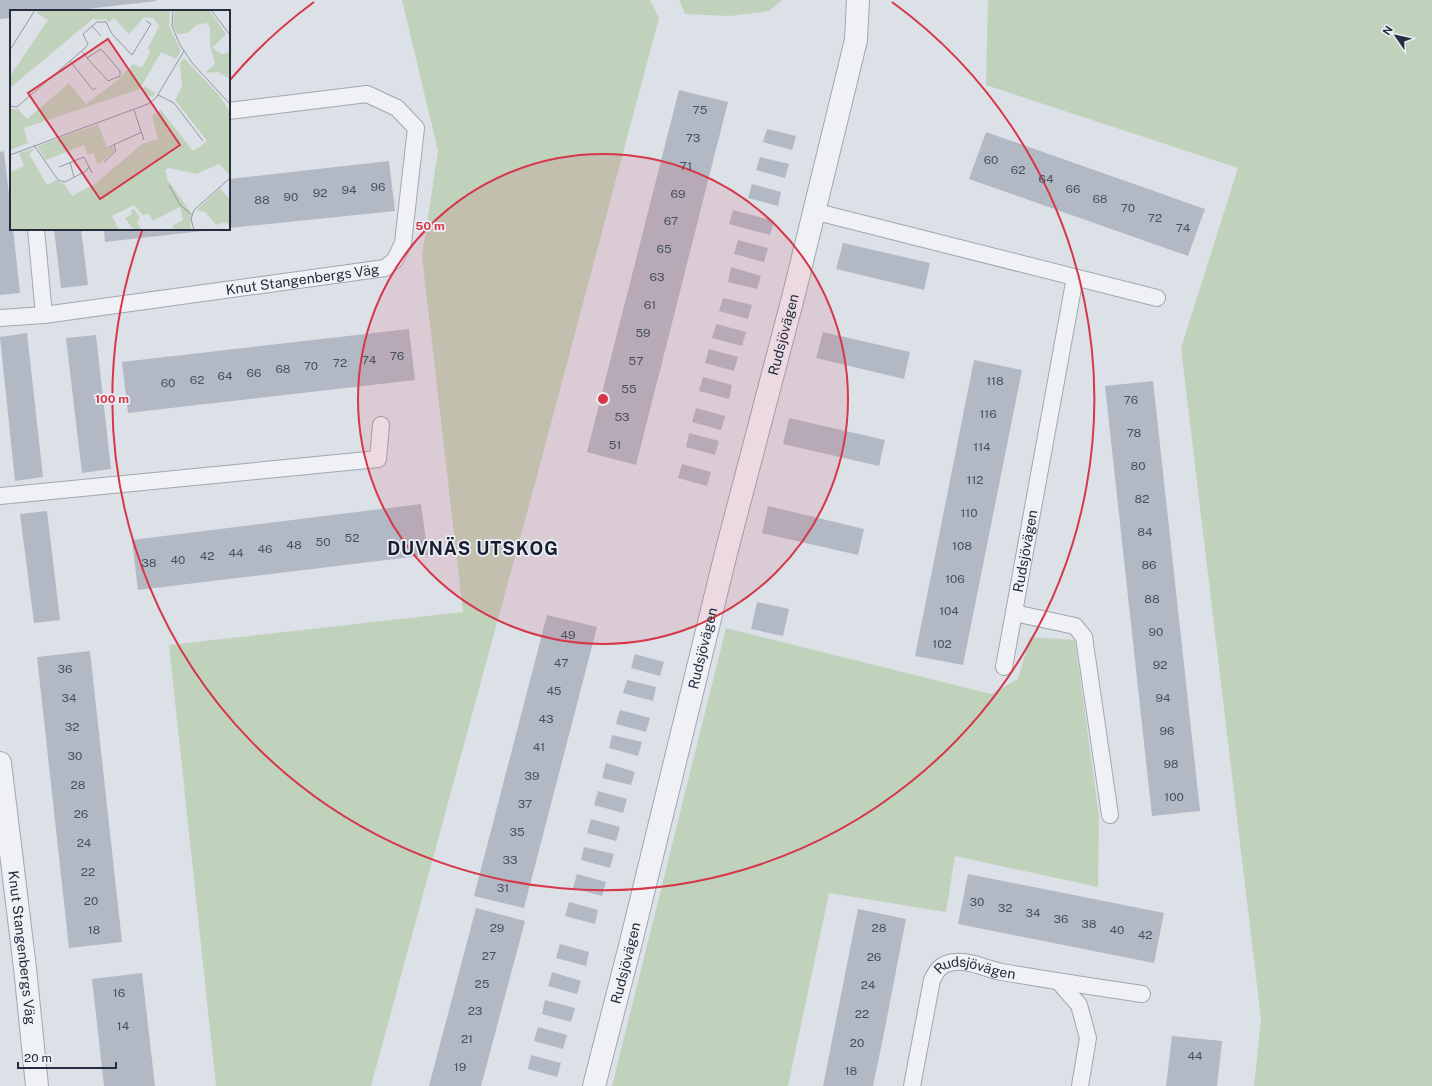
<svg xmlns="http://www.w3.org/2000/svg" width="1432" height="1086" viewBox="0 0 1432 1086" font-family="'Public Sans',sans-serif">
  <rect width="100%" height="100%" fill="#dce0e7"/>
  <path fill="#c1d2bc" d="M 402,0 L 650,0 L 659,18 L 541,461 L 371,1086 L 216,1086 L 169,645 L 463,612 L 422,256 L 438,151 Z
    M 679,0 L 782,0 L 769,11 L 730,16 L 685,14 Z
    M 988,0 L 1432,0 L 1432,1086 L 1254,1086 L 1261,1019 L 1181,348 L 1238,168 L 986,85 Z
    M 726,628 L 991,694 L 1018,679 L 1030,637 L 1075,640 L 1099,816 L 1098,887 L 955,856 L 946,912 L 829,893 L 788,1086 L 612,1086 Z"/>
  <path fill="#b3b9c4" d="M 0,0 L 156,0 L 156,1 L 70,11 L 11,11 L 11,18 L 0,19 Z
    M 679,90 L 728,102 L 636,465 L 587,452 Z
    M 767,129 L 796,136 L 792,150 L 763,142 Z
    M 986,132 L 1205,209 L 1188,256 L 969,179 Z
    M 4,151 L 11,213 L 11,229 L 13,229 L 20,293 L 0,295 L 0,152 Z
    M 760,157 L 789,164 L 785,178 L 756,170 Z
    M 389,161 L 395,211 L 229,228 L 229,179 Z
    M 752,184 L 781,192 L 778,206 L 748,198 Z
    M 733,210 L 774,221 L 770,235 L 729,224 Z
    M 54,229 L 81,229 L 88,285 L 61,288 Z
    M 104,229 L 212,229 L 212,230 L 105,242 Z
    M 738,240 L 768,248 L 764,262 L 734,254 Z
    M 843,243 L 930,263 L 924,290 L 836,269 Z
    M 731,267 L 761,276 L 757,289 L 728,282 Z
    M 723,298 L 752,305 L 748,319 L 719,311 Z
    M 716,324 L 746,332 L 742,346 L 712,338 Z
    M 409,329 L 415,380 L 128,413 L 122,362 Z
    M 823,332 L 910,352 L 904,379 L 816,358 Z
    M 27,333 L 43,477 L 15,481 L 0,337 Z
    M 96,335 L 111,469 L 82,473 L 66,338 Z
    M 709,349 L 738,357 L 734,371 L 705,363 Z
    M 974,360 L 1022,370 L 963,665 L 915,656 Z
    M 703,377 L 732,385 L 729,399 L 699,391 Z
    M 1153,381 L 1200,811 L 1152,816 L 1105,386 Z
    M 696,408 L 725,416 L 721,430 L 692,422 Z
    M 789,418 L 885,440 L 879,466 L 783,444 Z
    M 689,433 L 719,441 L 715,455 L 686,447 Z
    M 682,464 L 711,472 L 707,486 L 678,478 Z
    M 421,504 L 428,555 L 138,590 L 132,540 Z
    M 768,506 L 864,529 L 858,555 L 762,533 Z
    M 47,511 L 60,620 L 34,623 L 20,514 Z
    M 757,602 L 789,609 L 783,636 L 751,629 Z
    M 547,615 L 597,627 L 524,908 L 474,896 Z
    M 90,651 L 122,942 L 69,948 L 37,657 Z
    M 635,654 L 664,662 L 660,676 L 631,668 Z
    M 627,680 L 656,687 L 653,701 L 623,693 Z
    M 620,710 L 650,718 L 646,732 L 616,724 Z
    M 612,735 L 642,742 L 638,756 L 609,748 Z
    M 606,763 L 635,772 L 631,785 L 602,778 Z
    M 598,791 L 627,799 L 623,813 L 594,805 Z
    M 591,819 L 620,827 L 616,841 L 587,833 Z
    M 584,847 L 614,854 L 610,868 L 581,860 Z
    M 577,874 L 606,882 L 602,896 L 573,888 Z
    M 968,874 L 1164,913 L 1154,963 L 958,924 Z
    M 569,902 L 598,910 L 595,924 L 565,916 Z
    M 476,908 L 525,921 L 481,1086 L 429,1086 Z
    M 858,909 L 906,919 L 884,1033 L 873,1086 L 823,1086 Z
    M 560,944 L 589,952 L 586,966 L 556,958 Z
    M 552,972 L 581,981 L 577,994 L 548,986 Z
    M 142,973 L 155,1086 L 104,1086 L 92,979 Z
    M 545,1000 L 575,1008 L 571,1022 L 542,1014 Z
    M 538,1027 L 567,1035 L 563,1049 L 534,1041 Z
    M 1172,1036 L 1222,1041 L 1217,1086 L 1166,1086 Z
    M 531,1055 L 561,1063 L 557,1077 L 528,1069 Z"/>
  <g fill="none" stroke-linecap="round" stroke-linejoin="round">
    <g stroke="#a1a7b1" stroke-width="18">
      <g id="lane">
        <path d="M 813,211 L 1157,298"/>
        <path id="s1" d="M 44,315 L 385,268 L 395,260 L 403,243 L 416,128 L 397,108 L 367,94 L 229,111"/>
        <path d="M 0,318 L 44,315 L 36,229"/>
        <path d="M 0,496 L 378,459 L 381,425"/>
        <path d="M 1014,613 L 1075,626 L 1084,637 L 1110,815"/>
        <path id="s2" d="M 1004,667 L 1075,277"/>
        <path d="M 1059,982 L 1079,1005 L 1088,1038 L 1080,1086"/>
        <path id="s3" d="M 912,1086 L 932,980 C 936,972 940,965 949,963 C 966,958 985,969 1002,972 C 1049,980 1095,987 1142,994"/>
      </g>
    </g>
    <g stroke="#a1a7b1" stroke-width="24">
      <g id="street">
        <path id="s4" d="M 0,763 L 25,968 L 37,1086"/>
        <path id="s5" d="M 594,1086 L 629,950 L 726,553 L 795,290 L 856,40 L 858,0"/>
      </g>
    </g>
    <use href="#lane" stroke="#eff1f5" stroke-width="16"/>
    <use href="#street" stroke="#eff1f5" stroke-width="22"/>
  </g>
  <circle cx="603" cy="399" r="245" fill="#d63749" fill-opacity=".12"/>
  <g fill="none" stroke="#d63749" stroke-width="2">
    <circle cx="603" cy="399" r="245"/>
    <path d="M230 80A491 491 0 0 1 314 2M892 2A491 491 0 1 1 142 231"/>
  </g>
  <g text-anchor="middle" stroke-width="3.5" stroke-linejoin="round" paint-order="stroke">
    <g font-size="12" fill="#485060">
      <text x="700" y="114">75</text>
      <text x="693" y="142">73</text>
      <text x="991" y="164">60</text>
      <text x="686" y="170">71</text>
      <text x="1018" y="174">62</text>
      <text x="1046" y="183">64</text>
      <text x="378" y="191">96</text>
      <text x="1073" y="193">66</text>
      <text x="349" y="194">94</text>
      <text x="320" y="197">92</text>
      <text x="678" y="198">69</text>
      <text x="291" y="201">90</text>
      <text x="1100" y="203">68</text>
      <text x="262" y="204">88</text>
      <text x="1128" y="212">70</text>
      <text x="1155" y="222">72</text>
      <text x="671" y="225">67</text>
      <text x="1183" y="232">74</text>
      <text x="664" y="253">65</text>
      <text x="657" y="281">63</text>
      <text x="650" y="309">61</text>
      <text x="643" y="337">59</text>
      <text x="397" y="360">76</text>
      <text x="369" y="364">74</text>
      <text x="636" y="365">57</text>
      <text x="340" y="367">72</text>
      <text x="311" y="370">70</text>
      <text x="283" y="373">68</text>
      <text x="254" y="377">66</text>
      <text x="225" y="380">64</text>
      <text x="197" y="384">62</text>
      <text x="995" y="385">118</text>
      <text x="168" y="387">60</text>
      <text x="629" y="393">55</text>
      <text x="1131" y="404">76</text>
      <text x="988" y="418">116</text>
      <text x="622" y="421">53</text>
      <text x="1134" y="437">78</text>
      <text x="615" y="449">51</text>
      <text x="982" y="451">114</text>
      <text x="1138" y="470">80</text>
      <text x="975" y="484">112</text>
      <text x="1142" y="503">82</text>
      <text x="969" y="517">110</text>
      <text x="1145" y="536">84</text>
      <text x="352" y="542">52</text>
      <text x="323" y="546">50</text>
      <text x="294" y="549">48</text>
      <text x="962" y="550">108</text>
      <text x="265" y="553">46</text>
      <text x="236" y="557">44</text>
      <text x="207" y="560">42</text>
      <text x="178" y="564">40</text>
      <text x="149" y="567">38</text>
      <text x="1149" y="569">86</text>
      <text x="955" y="583">106</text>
      <text x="1152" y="603">88</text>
      <text x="949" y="615">104</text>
      <text x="1156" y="636">90</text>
      <text x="568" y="639">49</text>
      <text x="942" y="648">102</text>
      <text x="561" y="667">47</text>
      <text x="1160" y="669">92</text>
      <text x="65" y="673">36</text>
      <text x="554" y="695">45</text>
      <text x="69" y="702">34</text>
      <text x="1163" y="702">94</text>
      <text x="546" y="723">43</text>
      <text x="72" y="731">32</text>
      <text x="1167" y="735">96</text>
      <text x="539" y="751">41</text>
      <text x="75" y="760">30</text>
      <text x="1171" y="768">98</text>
      <text x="532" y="780">39</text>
      <text x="78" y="789">28</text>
      <text x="1174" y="801">100</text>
      <text x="525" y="808">37</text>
      <text x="81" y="818">26</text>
      <text x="517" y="836">35</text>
      <text x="84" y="847">24</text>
      <text x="510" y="864">33</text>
      <text x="88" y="876">22</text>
      <text x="503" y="892">31</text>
      <text x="91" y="905">20</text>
      <text x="977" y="906">30</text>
      <text x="1005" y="912">32</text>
      <text x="1033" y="917">34</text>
      <text x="1061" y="923">36</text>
      <text x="1089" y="928">38</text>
      <text x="497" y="932">29</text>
      <text x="879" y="932">28</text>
      <text x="94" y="934">18</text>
      <text x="1117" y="934">40</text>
      <text x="1145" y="939">42</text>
      <text x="489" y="960">27</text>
      <text x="874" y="961">26</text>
      <text x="482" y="988">25</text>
      <text x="868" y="989">24</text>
      <text x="119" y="997">16</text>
      <text x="475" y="1015">23</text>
      <text x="862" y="1018">22</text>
      <text x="123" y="1030">14</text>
      <text x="467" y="1043">21</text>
      <text x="857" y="1047">20</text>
      <text x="1195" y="1060">44</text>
      <text x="460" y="1071">19</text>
      <text x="851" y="1075">18</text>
    </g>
    <g font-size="14" fill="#252d3e" stroke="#ebeff5">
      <text dy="5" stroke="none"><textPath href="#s1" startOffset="261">Knut Stangenbergs Väg</textPath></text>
      <text dy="5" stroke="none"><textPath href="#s5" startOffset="775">Rudsjövägen</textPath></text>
      <text dy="5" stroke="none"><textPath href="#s2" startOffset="118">Rudsjövägen</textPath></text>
      <text dy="5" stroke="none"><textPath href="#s5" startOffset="451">Rudsjövägen</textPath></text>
      <text dy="5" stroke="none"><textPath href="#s4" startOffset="186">Knut Stangenbergs Väg</textPath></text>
      <text dy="5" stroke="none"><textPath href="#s5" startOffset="127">Rudsjövägen</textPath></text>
      <text dy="5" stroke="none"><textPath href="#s3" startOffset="159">Rudsjövägen</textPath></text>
    </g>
    <g font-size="18" font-weight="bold" letter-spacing="1" fill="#171e2f" stroke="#ebeff5">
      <text x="473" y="555">DUVNÄS UTSKOG</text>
    </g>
  </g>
  <g transform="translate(10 10)">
    <rect width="220" height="220" fill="#dce0e7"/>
    <path d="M 28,0 L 160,0 L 159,16 L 171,41 L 166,49 L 151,42 L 130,79 L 14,118 L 18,133 L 0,140 L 0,99 L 8,99 L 17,109 L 59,73 L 76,94 L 109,69 L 123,54 L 132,58 L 140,42 L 138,38 L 149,16 L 143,8 L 134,7 L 119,24 L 104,8 L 99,12 L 95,9 L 86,10 L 84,8 L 0,78 L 0,66 L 38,10 L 27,3 ZM 165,0 L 199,0 L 216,24 L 202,38 L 212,44 L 220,42 L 220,69 L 208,62 L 195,63 L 205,54 L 200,35 L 200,17 L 197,13 L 186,15 L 178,23 L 167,24 L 163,15 ZM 174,48 L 209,85 L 220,102 L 219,164 L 209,154 L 186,164 L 159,158 L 155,160 L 158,171 L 180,201 L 181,220 L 165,220 L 162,216 L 173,210 L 170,197 L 143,211 L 139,204 L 133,205 L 124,195 L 102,206 L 109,220 L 0,220 L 0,162 L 14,156 L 9,143 L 25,138 L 19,144 L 37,175 L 46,170 L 54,174 L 62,186 L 86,173 L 132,134 L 148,129 L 142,106 L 151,100 L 183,141 L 197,131 L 165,90 L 172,77 L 170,53 ZM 134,76 L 145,83 L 143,87 L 134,84 L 132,80 ZM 88,114 L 97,137 L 103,137 L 105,141 L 88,155 L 83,143 L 78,145 L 74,135 L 36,150 L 29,139 L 28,136 ZM 210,178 L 220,190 L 220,217 L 216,212 L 206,215 L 195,202 L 187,200 ZM 124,199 L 130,208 L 127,213 L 132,220 L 124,220 L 115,208 L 122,204 L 120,201 Z" fill="#c1d2bc"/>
    <path fill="none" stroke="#9398a3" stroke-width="1" d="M 163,0 L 162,16 L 170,35 L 183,54 L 220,94M 201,0 L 220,25M 82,16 L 91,26M 0,40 L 25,0M 72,41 L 77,48 L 91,39 L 110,61 L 110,66 L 98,71 L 77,48M 60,51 L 83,80 L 86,78M 148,85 L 164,93 L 193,131M 0,96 L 7,97 L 75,38 L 78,34 L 73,24 L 87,12 L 96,12 L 102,24 L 122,45 L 141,14 L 136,11M 124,100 L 134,130M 24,135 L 48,170 L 55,172 L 76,161 L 79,157M 99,137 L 132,122M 0,145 L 138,94 L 146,88 L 174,41M 60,152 L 64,167M 94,152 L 106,141 L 104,135M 49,157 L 74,147 L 82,163M 159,175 L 170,195 L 182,205M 184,220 L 181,209 L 184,200 L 220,168"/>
    <path fill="#d63749" fill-opacity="0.15" stroke="#d63749" stroke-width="2" d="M 98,29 L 170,135 L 90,189 L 18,83 Z"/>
    <rect width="220" height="220" fill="none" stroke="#252d3e" stroke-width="2"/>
  </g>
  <circle cx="603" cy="399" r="6" fill="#d63749" stroke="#ebeff5" stroke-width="2"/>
  <g font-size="12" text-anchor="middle" font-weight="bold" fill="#d63749" stroke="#ebeff5" stroke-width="3.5" stroke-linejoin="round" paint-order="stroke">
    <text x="430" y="230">50 m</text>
    <text x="112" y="403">100 m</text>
  </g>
  <g transform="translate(1396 36) rotate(304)" stroke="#ebeff5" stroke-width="3" paint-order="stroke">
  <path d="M0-3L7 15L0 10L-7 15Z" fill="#252d3e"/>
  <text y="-6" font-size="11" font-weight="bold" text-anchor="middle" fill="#252d3e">N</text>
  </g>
  <path d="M18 1062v6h98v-6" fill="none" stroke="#252d3e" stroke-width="2"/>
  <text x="24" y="1062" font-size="12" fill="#252d3e" stroke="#ebeff5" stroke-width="3" paint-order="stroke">20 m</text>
</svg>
